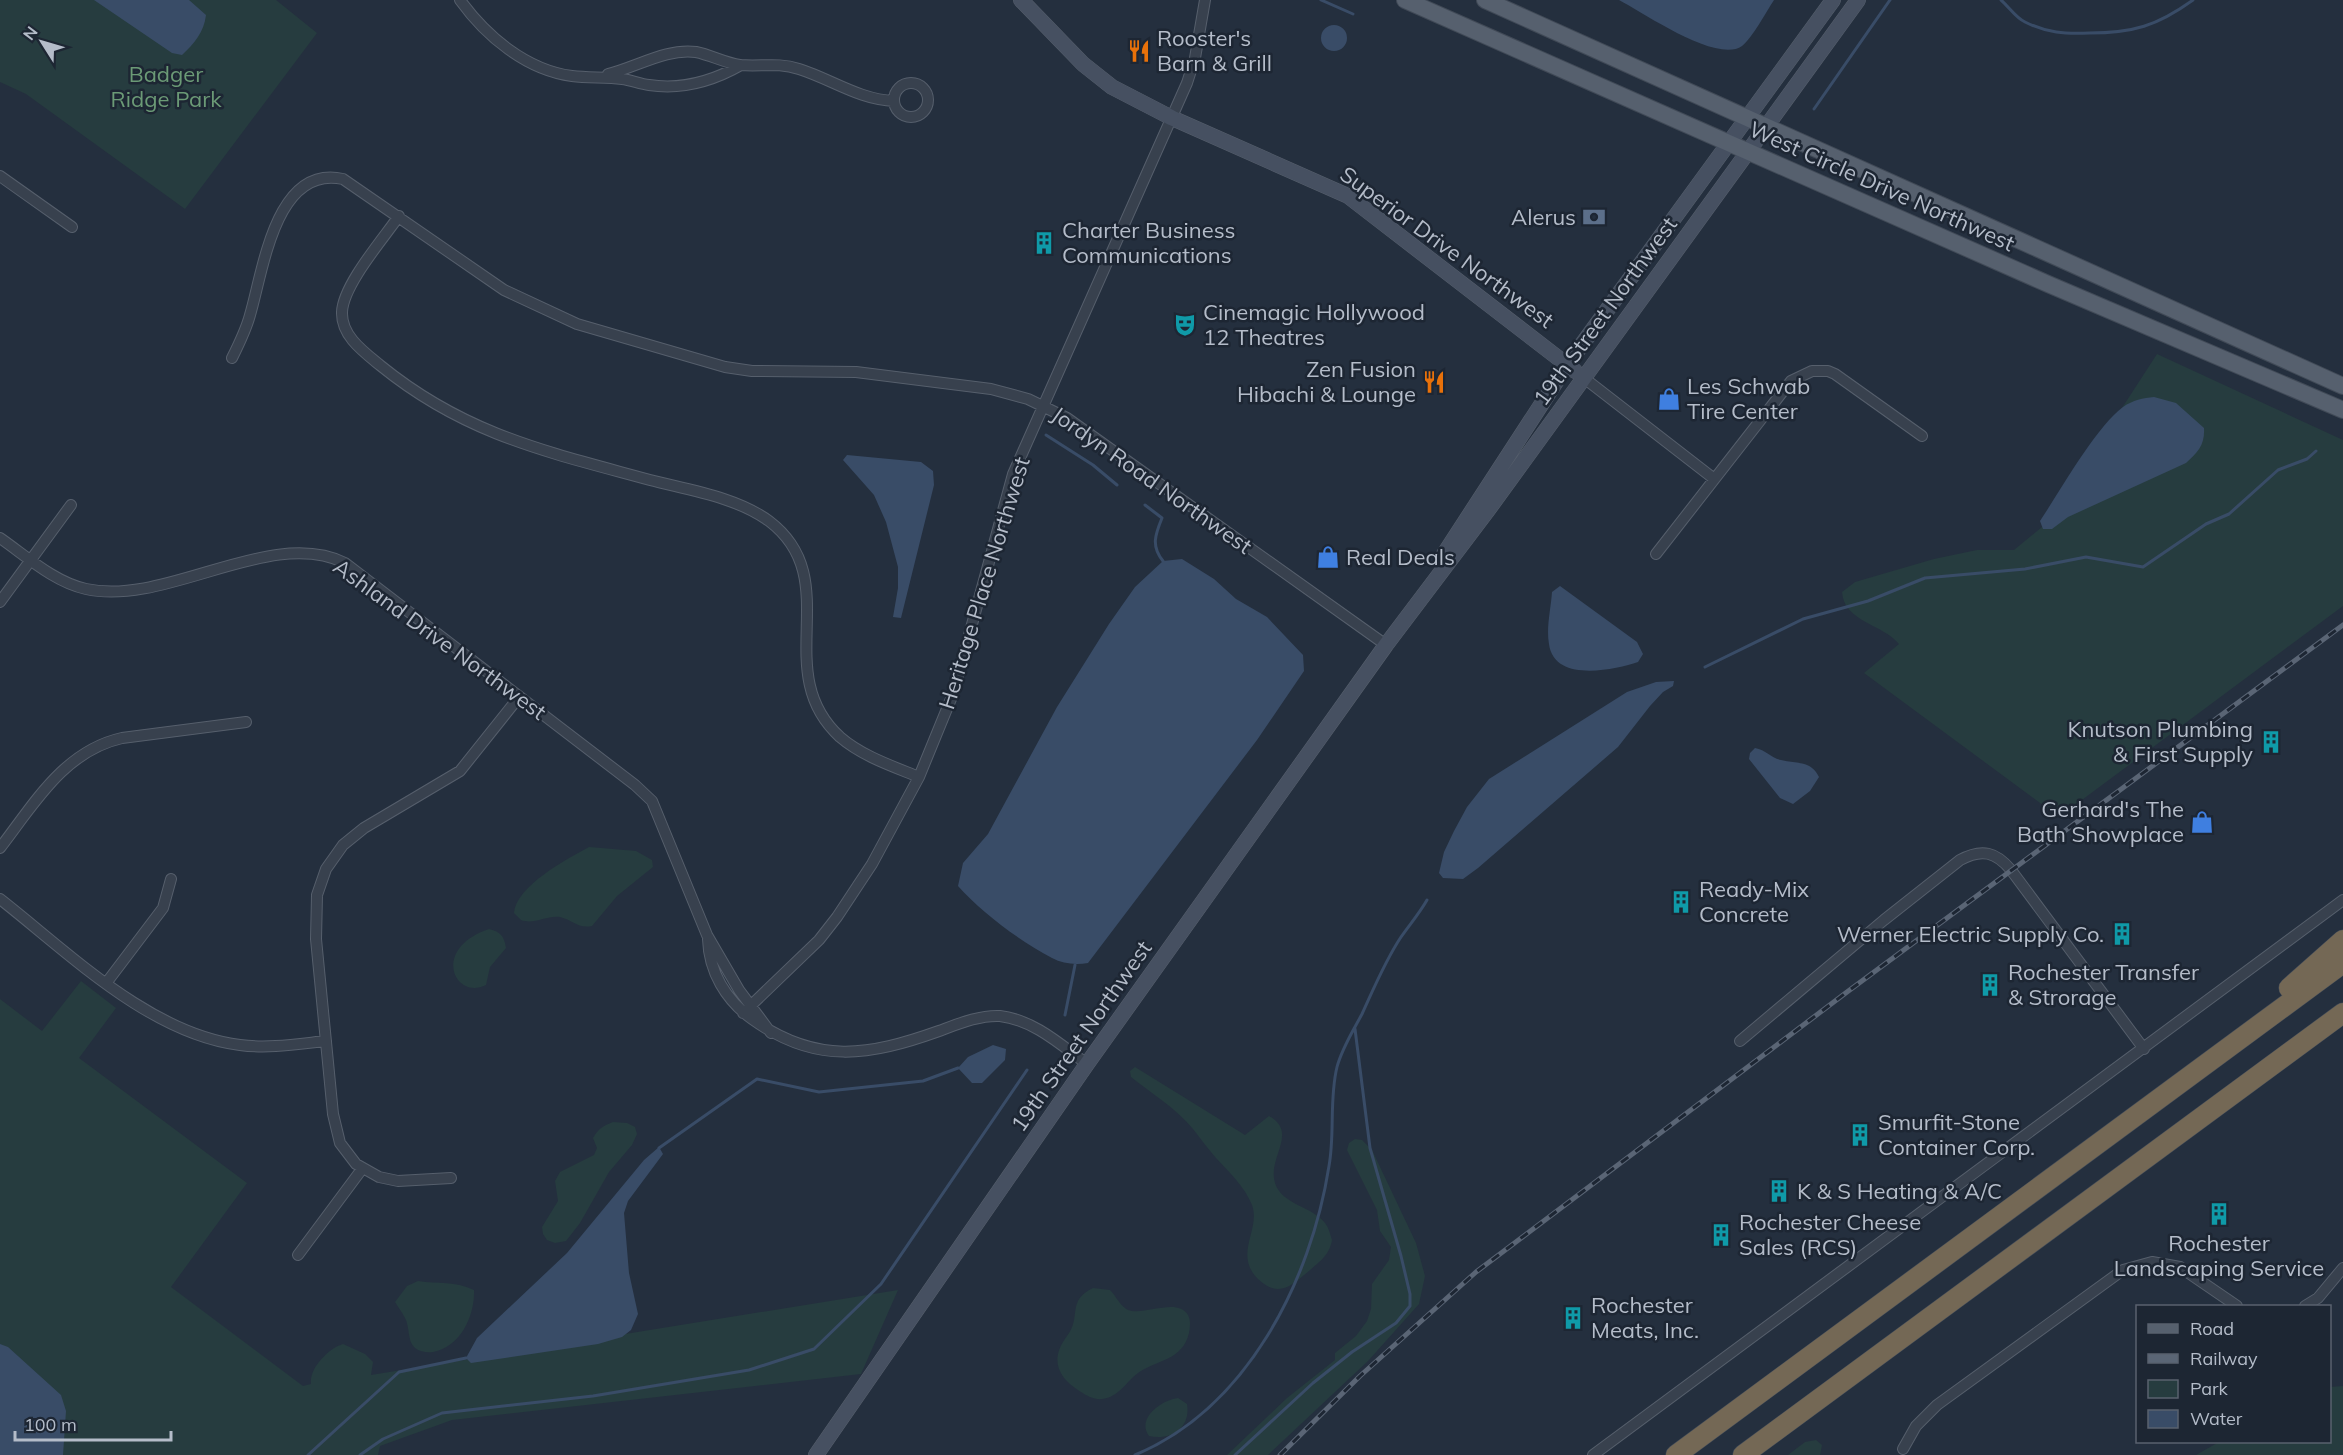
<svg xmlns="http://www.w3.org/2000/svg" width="2343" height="1455" viewBox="0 0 2343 1455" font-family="Mulish,sans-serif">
  <rect width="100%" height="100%" fill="#242f3e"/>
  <path fill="#263c3f" d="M 0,0 L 276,0 L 317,33 L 185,209 L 26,94 L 0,82 Z
    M 2157,354 L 2343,440 L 2343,606 L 2059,817 L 1864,673 L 1899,644 C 1883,624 1844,622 1842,592 L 1855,582 L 1934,559 L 1977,550 L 2014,550 L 2048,522 Z
    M 589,847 L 636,851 L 652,860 L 653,867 L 617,896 L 592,926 C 578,929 573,920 560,917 C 547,915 534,925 521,920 L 514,913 C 516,886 567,859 589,847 Z
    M 489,929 C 501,932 504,936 506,948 L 490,967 L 486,985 C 455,1001 430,949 489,929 Z
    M 81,981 L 116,1008 L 79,1058 L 247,1183 L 171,1287 L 303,1386 L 311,1384 C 309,1368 329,1348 343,1344 L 365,1354 L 373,1362 L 371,1375 L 898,1290 L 861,1374 L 452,1420 L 380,1446 L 378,1455 L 0,1455 L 0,999 L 42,1031 Z
    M 1135,1067 L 1245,1135 L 1269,1116 C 1299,1133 1267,1157 1275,1183 C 1282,1205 1312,1206 1325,1223 C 1329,1228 1330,1234 1332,1240 C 1329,1256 1320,1261 1309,1271 C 1292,1285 1279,1299 1258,1279 C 1233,1254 1261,1230 1252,1205 C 1245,1187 1229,1172 1216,1158 C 1208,1149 1201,1139 1193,1129 C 1176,1108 1152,1094 1131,1077 L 1130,1071 Z
    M 613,1122 L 627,1123 L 635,1127 L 637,1134 L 632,1145 L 609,1172 L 580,1223 L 566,1241 L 555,1243 L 547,1240 L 543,1234 L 542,1227 L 558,1201 L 555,1181 L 560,1172 L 594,1155 L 597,1148 L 593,1138 C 599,1128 603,1126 613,1122 Z
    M 1355,1139 L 1362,1140 L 1372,1150 L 1416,1243 L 1425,1276 L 1419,1304 L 1368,1361 L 1268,1455 L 1227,1455 L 1287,1398 L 1335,1360 L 1335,1353 L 1356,1336 L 1367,1321 L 1371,1309 L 1372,1284 L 1389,1260 L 1391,1247 L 1380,1231 L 1377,1210 L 1347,1150 L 1349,1143 Z
    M 418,1281 C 438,1284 456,1281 474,1290 C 475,1315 461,1347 433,1352 C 428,1353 420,1352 415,1348 C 407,1341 410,1327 405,1318 C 402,1312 398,1307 395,1302 L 407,1286 Z
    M 1093,1288 L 1110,1290 C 1116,1296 1120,1306 1128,1310 C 1145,1316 1177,1297 1188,1315 C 1191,1321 1190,1327 1189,1333 C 1182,1361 1158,1359 1138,1373 C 1126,1382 1119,1397 1102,1399 C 1095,1400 1087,1396 1081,1392 C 1058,1378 1049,1360 1067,1336 C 1082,1317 1066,1301 1093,1288 Z
    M 2343,1386 L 2343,1455 L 2196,1455 L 2219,1442 L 2330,1442 L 2330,1387 Z
    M 1178,1398 L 1187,1404 C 1191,1428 1171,1441 1149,1436 C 1136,1418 1162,1400 1178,1398 Z
    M 1816,1440 L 1822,1445 L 1820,1455 L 1788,1455 L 1805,1442 Z"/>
  <path fill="#394c67" d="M 94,0 L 189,0 L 206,15 C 204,32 194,44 182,55 L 172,53 Z
    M 1619,0 L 1774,0 C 1766,12 1753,37 1742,46 C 1717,64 1644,13 1619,0 Z
    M1321 38a13 13 0 1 1 26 0a13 13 0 1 1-26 0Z
    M 2154,397 L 2176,403 L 2204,428 C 2205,445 2198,452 2186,463 L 2068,517 L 2052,529 L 2043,529 L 2040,521 C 2060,491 2096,427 2123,407 C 2133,400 2143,398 2154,397 Z
    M 847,455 L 921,462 L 933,471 L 934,485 L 901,618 L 893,617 L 898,588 L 898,567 L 886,522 L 874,495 L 843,460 Z
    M 1182,559 L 1214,579 L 1236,599 L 1267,617 L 1303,655 L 1304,671 L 1257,740 L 1088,963 C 1076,965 1063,964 1052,958 C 1021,942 981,912 958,886 L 963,863 L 988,834 L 1057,707 L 1109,624 L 1135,587 L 1163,561 Z
    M 1560,586 L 1637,642 L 1643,654 L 1638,662 C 1614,670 1554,683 1549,644 C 1546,628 1551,608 1552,592 Z
    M 1674,681 L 1673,686 L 1663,692 L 1650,706 L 1618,747 L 1478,868 L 1463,879 L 1443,878 L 1439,873 L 1444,852 L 1454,831 L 1467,807 L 1489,779 L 1627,692 L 1656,682 Z
    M 1755,748 C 1766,750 1771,758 1781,760 C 1796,764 1811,760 1819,777 L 1810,791 L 1793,804 L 1780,798 L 1749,759 L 1750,753 Z
    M 993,1045 L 1006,1049 L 1005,1060 L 982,1083 L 972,1083 L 958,1068 L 968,1057 Z
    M 659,1147 L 663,1154 L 628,1201 L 624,1213 L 629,1273 L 638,1314 L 631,1330 L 622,1337 L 598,1344 L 471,1363 L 466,1358 L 477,1338 L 567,1253 L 644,1160 Z
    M 0,1344 L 8,1347 L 61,1395 L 66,1411 L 63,1455 L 0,1455 Z"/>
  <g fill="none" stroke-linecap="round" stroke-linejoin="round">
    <path stroke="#394c67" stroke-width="3" d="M 1321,0 L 1353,14
      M 2001,0 C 2009,7 2016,18 2025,22 C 2047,33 2065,34 2089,33 C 2133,33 2157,26 2193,0
      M 1814,109 L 1890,0
      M 1046,435 L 1093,465 L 1117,485
      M 1145,505 L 1162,518 C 1155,535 1151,546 1163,561
      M 1705,667 L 1803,619 L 1868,601 L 1925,578 L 2025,569 L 2086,557 L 2143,567 L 2206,524 L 2229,514 L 2278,470 L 2307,459 L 2316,451
      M 1065,1015 L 1075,965
      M 659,1148 L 757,1079 L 819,1092 L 923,1081 L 958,1068
      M 308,1455 L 399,1372 L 466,1358
      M 360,1455 L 383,1439 L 442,1413 L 593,1396 L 749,1370 L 814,1349 L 881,1284 L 1027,1070
      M 1135,1455 C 1247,1408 1311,1281 1329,1166 C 1335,1134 1329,1099 1337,1067 C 1342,1048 1353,1031 1362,1014 C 1374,988 1385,961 1401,937 C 1410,924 1419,914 1427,900
      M 1235,1455 L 1313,1383 L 1352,1352 L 1396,1323 L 1410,1306 L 1410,1294 L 1401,1256 L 1370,1148 L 1355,1029"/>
    <g stroke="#565f6c" stroke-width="12">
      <path id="street" d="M 460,0 C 486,36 526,70 572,76 C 588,78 605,77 622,79 C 631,80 640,84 649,85 C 682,90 713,81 741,65
        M 608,74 C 637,67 666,48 696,52 C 711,55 725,63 740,65 C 761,67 777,62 799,69 C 831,79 860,100 894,101
        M894 100a17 17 0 1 1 34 0a17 17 0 1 1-34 0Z
        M 0,176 L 72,227
        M 399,216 C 383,239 343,285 342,312 C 341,336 364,352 381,366 C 466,435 548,452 650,480 C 689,490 736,497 769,521 C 847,580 768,671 840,737 C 862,756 892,766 919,777
        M 232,358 C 239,344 246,330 250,315 C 263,272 275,164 343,179 L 504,290 L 577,324 L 725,367 L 752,371 L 856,372 L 991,389 L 1028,399 L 1067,418 L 1386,645
        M 1584,378 L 1713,478
        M 0,538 C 26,556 54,582 86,589 C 166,607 271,526 345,563 L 635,785 L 652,801 L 707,935 L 739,990 L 771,1033
        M 1656,554 L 1791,381 L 1812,371 L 1828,371 L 1835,374 L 1922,436
        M 0,602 L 71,505
        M 0,848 C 34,804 64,751 122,738 L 246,722
        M 0,899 C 69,953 150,1034 240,1045 C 268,1049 298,1044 326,1041
        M 708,939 C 709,972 726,1000 752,1019 C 816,1065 869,1056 939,1031 C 958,1024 979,1015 1000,1016 C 1034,1020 1061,1045 1087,1064
        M 107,982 L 163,908 L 171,879
        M 743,1013 L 819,940 L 837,917 L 872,864 L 919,777 L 953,694 L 1013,474 L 1187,83 L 1195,58 L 1205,0
        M 1740,1041 L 1884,920 L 1960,860 C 1982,848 1996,852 2011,870 L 2144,1049
        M 451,1178 L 398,1181 L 379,1177 L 356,1164 L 340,1143 L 333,1114 L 316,939 L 317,895 L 326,869 L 343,845 L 364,828 L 460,771 L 519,697
        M 298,1255 L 362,1169
        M 2305,1306 L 2318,1298 L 2343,1268
        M 1903,1449 L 1916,1426 L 1937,1405 L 2123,1270 L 2152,1262 L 2180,1267 L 2237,1306
        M 1593,1455 L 2343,900"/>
    </g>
    <g stroke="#565f6c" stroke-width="16">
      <path id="secondary" d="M 1021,0 L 1083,64 L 1112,87 L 1172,118 L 1348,196 L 1575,371
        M 1444,554 L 1567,365 L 1833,0
        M 816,1455 L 1087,1064 L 1386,645 L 1488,510 L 1858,0"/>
    </g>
    <g stroke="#414a57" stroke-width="18">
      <path id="primary" d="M 1405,0 L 2048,284 L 2343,410
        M 1485,0 L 2343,386"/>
    </g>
    <g stroke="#434c59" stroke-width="21">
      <path id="highway" d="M 2289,988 L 2343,940
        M 1676,1455 L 2343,963
        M 1743,1455 L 2343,1013"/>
    </g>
    <use href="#street" stroke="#38414e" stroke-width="10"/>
    <use href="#secondary" stroke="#465061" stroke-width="15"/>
    <use href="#primary" stroke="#56606e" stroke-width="16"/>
    <use href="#highway" stroke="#746855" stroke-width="20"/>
    <g stroke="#5a6575" stroke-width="5">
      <path id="rail" d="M 1280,1455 L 1360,1376 L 1476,1272 L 1847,992 L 2343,625"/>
    </g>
    <use href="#rail" stroke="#1d2633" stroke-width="3" stroke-dasharray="9" stroke-linecap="butt"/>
  </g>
  <defs>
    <g id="restaurant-bare" transform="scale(1.8)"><path d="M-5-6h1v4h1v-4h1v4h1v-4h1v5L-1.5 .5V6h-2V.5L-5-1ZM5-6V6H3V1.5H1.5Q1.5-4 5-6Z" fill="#e8710a" stroke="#1d2633" stroke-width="2.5" paint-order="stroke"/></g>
    <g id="bank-bare" transform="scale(1.8)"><path d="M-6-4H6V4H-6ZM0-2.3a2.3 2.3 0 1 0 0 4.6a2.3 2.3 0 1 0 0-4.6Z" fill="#5c6f8a" stroke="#1d2633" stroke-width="2.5" paint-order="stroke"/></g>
    <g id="building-bare" transform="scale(1.8)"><path d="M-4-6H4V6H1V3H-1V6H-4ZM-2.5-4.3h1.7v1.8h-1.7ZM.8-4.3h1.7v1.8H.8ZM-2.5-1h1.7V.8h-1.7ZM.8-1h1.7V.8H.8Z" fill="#0f9aa8" stroke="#1d2633" stroke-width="2.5" paint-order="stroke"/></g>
    <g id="theatre-bare" transform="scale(1.8)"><path d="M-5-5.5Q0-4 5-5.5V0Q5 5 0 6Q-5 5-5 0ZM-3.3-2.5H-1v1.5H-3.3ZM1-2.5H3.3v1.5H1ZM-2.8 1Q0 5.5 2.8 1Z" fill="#0f9aa8" stroke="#1d2633" stroke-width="2.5" paint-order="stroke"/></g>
    <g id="shop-bare" transform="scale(1.8)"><path d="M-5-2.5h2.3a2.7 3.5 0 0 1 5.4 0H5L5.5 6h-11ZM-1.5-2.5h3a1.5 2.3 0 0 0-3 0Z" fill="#3f7fe0" stroke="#1d2633" stroke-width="2.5" paint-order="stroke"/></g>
  </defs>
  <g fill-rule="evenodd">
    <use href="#restaurant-bare" x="1139" y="51"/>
    <use href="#bank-bare" x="1594" y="217"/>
    <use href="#building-bare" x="1044" y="243"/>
    <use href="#theatre-bare" x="1185" y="325"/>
    <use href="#restaurant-bare" x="1434" y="382"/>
    <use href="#shop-bare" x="1669" y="399"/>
    <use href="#shop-bare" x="1328" y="557"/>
    <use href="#building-bare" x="2271" y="742"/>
    <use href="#shop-bare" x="2202" y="822"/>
    <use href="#building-bare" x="1681" y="902"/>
    <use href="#building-bare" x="2122" y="934"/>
    <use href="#building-bare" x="1990" y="985"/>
    <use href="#building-bare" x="1860" y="1135"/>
    <use href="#building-bare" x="1779" y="1191"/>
    <use href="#building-bare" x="2219" y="1214"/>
    <use href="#building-bare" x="1721" y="1235"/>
    <use href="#building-bare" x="1573" y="1318"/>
  </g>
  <g text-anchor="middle" stroke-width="5" stroke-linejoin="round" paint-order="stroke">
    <g font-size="22" fill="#b4bcc9" stroke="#1d2633" text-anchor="start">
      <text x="1157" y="46">Rooster's<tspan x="1157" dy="25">Barn &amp; Grill</tspan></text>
      <text x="1576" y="225" text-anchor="end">Alerus</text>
      <text x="1062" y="238">Charter Business<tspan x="1062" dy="25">Communications</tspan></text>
      <text x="1203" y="320">Cinemagic Hollywood<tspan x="1203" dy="25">12 Theatres</tspan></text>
      <text x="1416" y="377" text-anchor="end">Zen Fusion<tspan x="1416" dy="25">Hibachi &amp; Lounge</tspan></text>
      <text x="1687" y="394">Les Schwab<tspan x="1687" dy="25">Tire Center</tspan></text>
      <text x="1346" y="565">Real Deals</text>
      <text x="2253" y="737" text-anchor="end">Knutson Plumbing<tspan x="2253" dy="25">&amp; First Supply</tspan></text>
      <text x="2184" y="817" text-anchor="end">Gerhard's The<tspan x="2184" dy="25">Bath Showplace</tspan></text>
      <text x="1699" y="897">Ready-Mix<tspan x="1699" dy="25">Concrete</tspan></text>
      <text x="2104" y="942" text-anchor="end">Werner Electric Supply Co.</text>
      <text x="2008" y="980">Rochester Transfer<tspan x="2008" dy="25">&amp; Strorage</tspan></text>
      <text x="1878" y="1130">Smurfit-Stone<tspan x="1878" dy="25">Container Corp.</tspan></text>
      <text x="1797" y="1199">K &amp; S Heating &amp; A/C</text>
      <text x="1739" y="1230">Rochester Cheese<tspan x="1739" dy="25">Sales (RCS)</tspan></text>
      <text x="2219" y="1251" text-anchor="middle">Rochester<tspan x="2219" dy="25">Landscaping Service</tspan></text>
      <text x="1591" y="1313">Rochester<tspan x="1591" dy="25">Meats, Inc.</tspan></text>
    </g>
    <g font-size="22" fill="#6b9a76" stroke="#1d2633">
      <text x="166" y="82">Badger<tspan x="166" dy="25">Ridge Park</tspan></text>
    </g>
    <g font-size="22" fill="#b4bcc9" stroke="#1d2633">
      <text transform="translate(1882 186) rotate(24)" y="8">West Circle Drive Northwest</text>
      <text transform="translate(1447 247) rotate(36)" y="8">Superior Drive Northwest</text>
      <text transform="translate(1605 311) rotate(-54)" y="8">19th Street Northwest</text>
      <text transform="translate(1152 480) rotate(35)" y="8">Jordyn Road Northwest</text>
      <text transform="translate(984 583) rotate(-73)" y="8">Heritage Place Northwest</text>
      <text transform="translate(440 639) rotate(36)" y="8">Ashland Drive Northwest</text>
      <text transform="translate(1081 1036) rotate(-55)" y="8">19th Street Northwest</text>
    </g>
  </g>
  <rect x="2136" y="1305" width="195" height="138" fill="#1d2633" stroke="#59626f" stroke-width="1.5"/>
  <rect x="2148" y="1324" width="30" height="9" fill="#56606e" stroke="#59626f" stroke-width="1.5"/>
  <text x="2190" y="1335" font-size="18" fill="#b4bcc9">Road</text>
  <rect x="2148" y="1354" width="30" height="9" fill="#5a6575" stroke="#59626f" stroke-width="1.5"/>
  <text x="2190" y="1365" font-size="18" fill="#b4bcc9">Railway</text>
  <rect x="2148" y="1380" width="30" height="18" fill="#263c3f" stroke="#59626f" stroke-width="1.5"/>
  <text x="2190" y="1395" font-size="18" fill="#b4bcc9">Park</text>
  <rect x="2148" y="1410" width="30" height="18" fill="#394c67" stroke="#59626f" stroke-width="1.5"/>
  <text x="2190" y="1425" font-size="18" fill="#b4bcc9">Water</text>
  <g transform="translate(42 42) rotate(307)" stroke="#1d2633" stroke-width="4.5" paint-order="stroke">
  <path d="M0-4.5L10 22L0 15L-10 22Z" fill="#b4bcc9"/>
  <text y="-9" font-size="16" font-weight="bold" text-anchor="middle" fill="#b4bcc9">N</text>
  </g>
  <path d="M15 1431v9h156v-9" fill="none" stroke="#b4bcc9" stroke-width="3"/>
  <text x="24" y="1431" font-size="18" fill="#b4bcc9" stroke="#1d2633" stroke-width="4.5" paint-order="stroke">100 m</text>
</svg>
